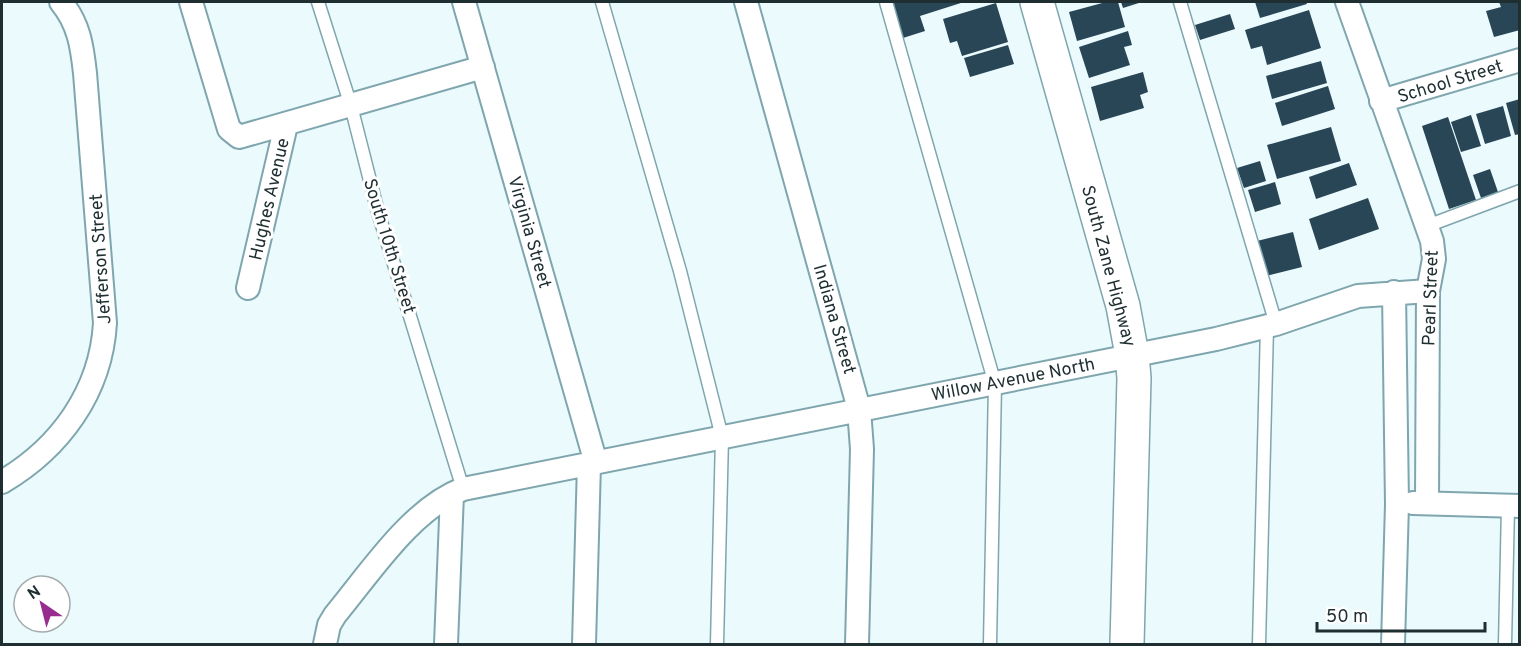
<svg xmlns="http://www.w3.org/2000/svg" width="1521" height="646" viewBox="0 0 1521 646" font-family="Overpass,sans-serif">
  <rect width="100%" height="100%" fill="#eafafd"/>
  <path fill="#294656" d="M 891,2 L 964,2 L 920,16 L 925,31 L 903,38 Z
    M 1106,2 L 1118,2 L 1125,27 L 1077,41 L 1069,12 Z
    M 1121,2 L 1142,2 L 1123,8 Z
    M 1255,2 L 1306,2 L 1307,4 L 1260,18 Z
    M 1499,2 L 1520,2 L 1520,30 L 1494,37 L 1486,11 L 1501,7 Z
    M 996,3 L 1008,42 L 962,56 L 957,41 L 950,43 L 943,19 Z
    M 1309,10 L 1321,48 L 1267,65 L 1262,46 L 1251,49 L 1245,30 Z
    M 1230,14 L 1235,29 L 1200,40 L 1195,25 Z
    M 1128,31 L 1132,45 L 1124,47 L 1130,65 L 1089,78 L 1079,47 Z
    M 1008,45 L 1014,64 L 970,77 L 964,58 Z
    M 1321,61 L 1327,83 L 1272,99 L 1266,76 Z
    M 1143,72 L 1148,92 L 1140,95 L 1144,108 L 1100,121 L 1091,87 Z
    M 1328,86 L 1335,109 L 1282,126 L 1275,103 Z
    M 1520,99 L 1520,134 L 1515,135 L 1506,103 Z
    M 1503,106 L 1511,136 L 1485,144 L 1476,114 Z
    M 1471,115 L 1481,146 L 1461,152 L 1451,122 Z
    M 1448,117 L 1476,200 L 1449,209 L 1422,126 Z
    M 1331,127 L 1341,161 L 1277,179 L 1267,145 Z
    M 1260,161 L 1266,181 L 1244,188 L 1237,168 Z
    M 1349,163 L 1357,185 L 1316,199 L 1309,177 Z
    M 1490,169 L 1498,192 L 1481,198 L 1473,175 Z
    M 1275,182 L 1281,204 L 1255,212 L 1248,190 Z
    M 1368,198 L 1379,229 L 1319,250 L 1309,219 Z
    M 1293,232 L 1302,267 L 1266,276 L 1257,241 Z"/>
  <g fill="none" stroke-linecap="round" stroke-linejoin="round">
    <g stroke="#7fa6ae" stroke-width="15">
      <path id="lane" d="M 318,2 L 351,106 L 378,212 L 463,489
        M 602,2 L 680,271 L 722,437 L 717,644
        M 886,2 L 995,384 L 990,644
        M 1180,2 L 1276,324
        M 1427,226 L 1520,191
        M 1259,644 L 1267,327
        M 1505,644 L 1508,506"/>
    </g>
    <g stroke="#7fa6ae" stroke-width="26">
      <path id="street" d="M 191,2 L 229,129 L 239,137 L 483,67
        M 464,2 L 596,463
        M 746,2 L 859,409 L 862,449 L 857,644
        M 1347,2 L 1432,241 L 1434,259 L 1428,291 L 1427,501
        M 1381,101 L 1520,60
        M 248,288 L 286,125
        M 2,482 C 60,448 101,392 105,323 L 85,73 C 82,46 79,24 61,2
        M 1413,503 L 1520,506
        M 325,644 L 329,625 L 335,615 C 370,573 411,509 463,489 L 1216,339 L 1276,324 L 1358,296 L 1428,291
        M 446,644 L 452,494
        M 584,644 L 589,464
        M 1393,644 L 1397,504 L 1394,292"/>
    </g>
    <g stroke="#7fa6ae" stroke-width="36">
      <path id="secondary" d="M 1037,2 L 1123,306 L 1132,355 L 1134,378 L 1127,644"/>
    </g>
    <use href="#lane" stroke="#fff" stroke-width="12"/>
    <use href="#street" stroke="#fff" stroke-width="22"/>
    <use href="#secondary" stroke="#fff" stroke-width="33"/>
  </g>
  <g text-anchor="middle" stroke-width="6" stroke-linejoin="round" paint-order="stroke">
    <g font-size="18" fill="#1e2e31" stroke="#fff">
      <text transform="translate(1450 81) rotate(-17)" y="6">School Street</text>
      <text transform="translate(269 199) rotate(-77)" y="6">Hughes Avenue</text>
      <text transform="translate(530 232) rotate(74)" y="6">Virginia Street</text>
      <text transform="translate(390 246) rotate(73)" y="6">South 10th Street</text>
      <text transform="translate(100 259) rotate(-94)" y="6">Jefferson Street</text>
      <text transform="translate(1109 266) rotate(75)" y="6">South Zane Highway</text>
      <text transform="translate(1430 298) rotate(-88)" y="6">Pearl Street</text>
      <text transform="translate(835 319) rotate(74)" y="6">Indiana Street</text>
      <text transform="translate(1013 379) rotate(-11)" y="6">Willow Avenue North</text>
    </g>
  </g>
  <rect width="1521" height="646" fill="none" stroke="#1e2e31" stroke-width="6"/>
  <g transform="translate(42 604) rotate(325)"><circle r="28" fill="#ffffff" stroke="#a5abad" stroke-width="1.5"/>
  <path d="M0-4.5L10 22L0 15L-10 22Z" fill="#972d8f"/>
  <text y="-9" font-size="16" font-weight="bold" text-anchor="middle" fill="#1e2e31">N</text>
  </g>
  <path d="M1317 622v9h168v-9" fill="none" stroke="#1e2e31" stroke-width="3"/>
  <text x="1326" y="622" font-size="18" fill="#1e2e31" stroke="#ffffff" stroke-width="4.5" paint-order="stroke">50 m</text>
</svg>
